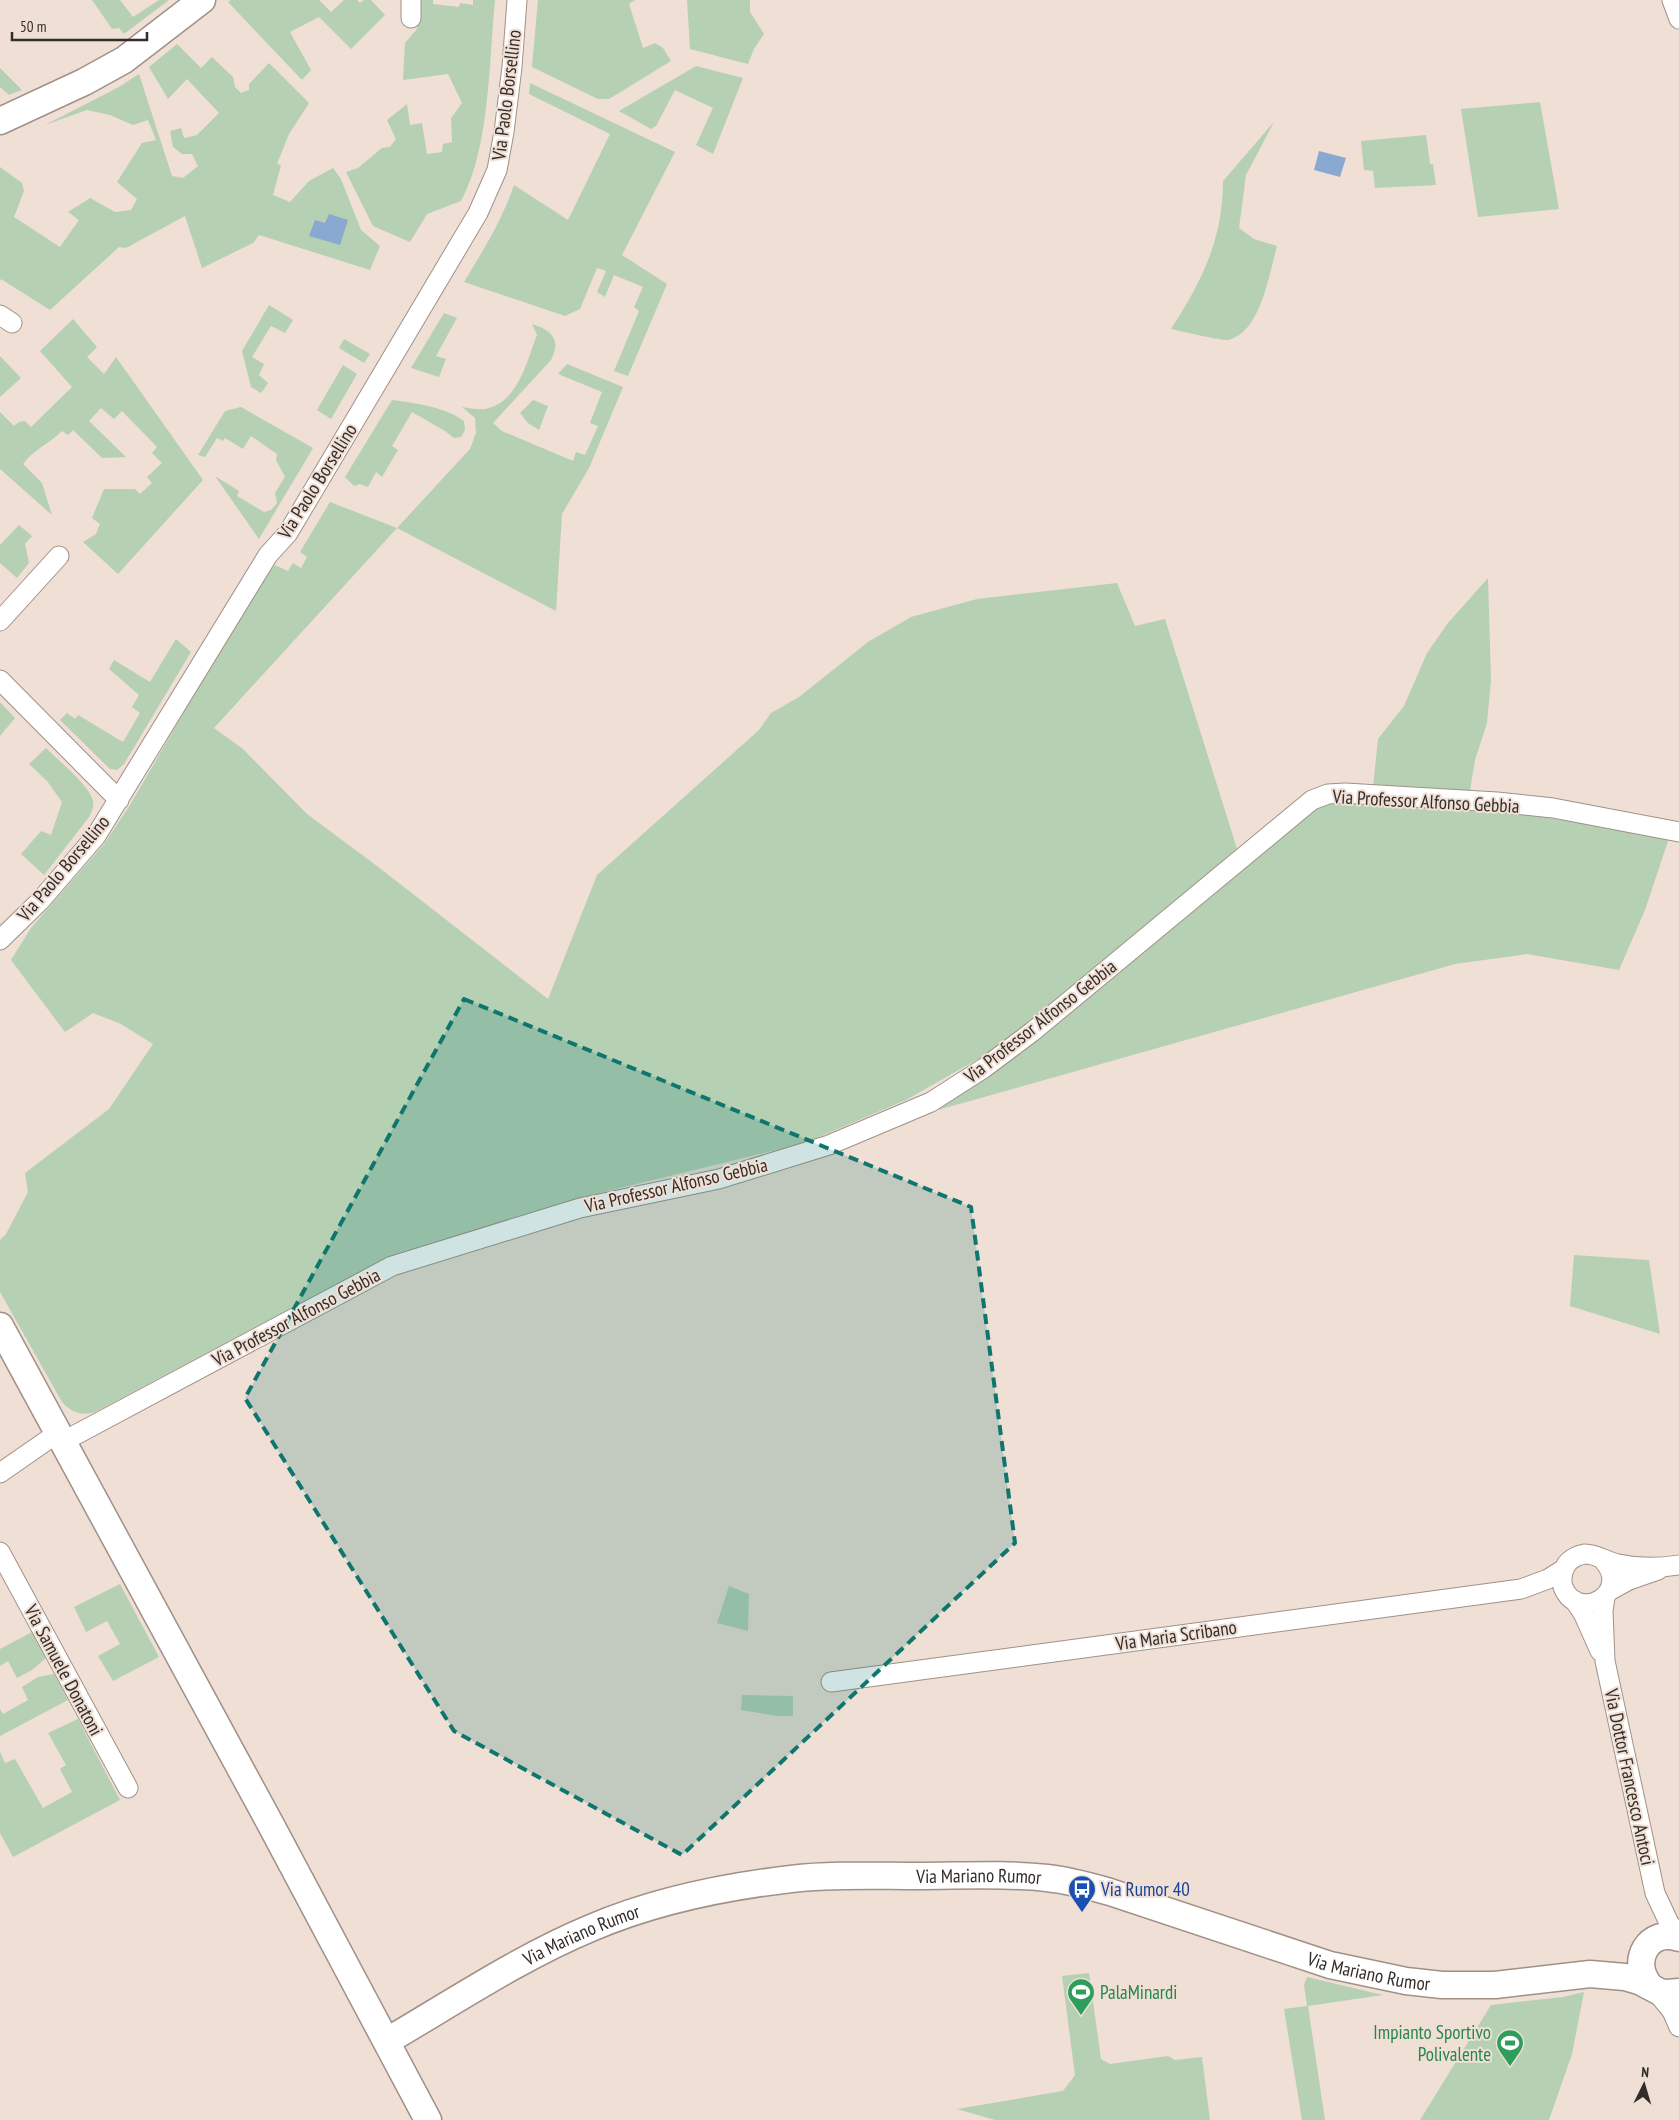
<svg xmlns="http://www.w3.org/2000/svg" width="1679" height="2120" viewBox="0 0 1679 2120" font-family="'PT Sans Narrow',sans-serif">
  <rect width="100%" height="100%" fill="#efdfd5"/>
  <path fill="#b6d0b3" d="M 92,0 L 120,0 L 133,17 L 159,0 L 169,0 L 124,34 L 119,28 L 112,29 Z
    M 231,0 L 319,0 L 331,12 L 344,0 L 357,0 L 360,3 L 364,0 L 371,0 L 385,15 L 351,49 L 319,17 L 290,32 L 311,70 L 302,80 L 228,2 Z
    M 418,0 L 433,0 L 433,4 L 459,7 L 460,3 L 473,5 L 473,0 L 495,0 C 489,60 490,148 461,201 L 427,214 L 410,242 L 373,226 L 346,172 L 358,168 L 382,148 L 390,147 L 396,139 L 387,120 L 407,104 L 410,125 L 422,123 L 427,154 L 442,152 L 443,144 L 452,142 L 451,118 L 462,103 L 448,74 L 403,80 L 405,43 L 417,29 Z
    M 538,0 L 635,0 L 629,4 L 643,48 L 655,43 L 663,48 L 671,61 L 609,99 L 598,99 L 532,67 Z
    M 687,0 L 750,0 L 750,12 L 764,34 L 754,49 L 748,64 L 690,49 Z
    M 177,44 L 201,68 L 212,57 L 233,77 L 235,87 L 241,93 L 249,90 L 249,84 L 269,63 L 309,103 L 289,134 L 277,164 L 281,165 L 273,195 L 290,202 L 309,181 L 333,168 L 341,179 L 361,230 L 380,246 L 370,270 L 259,235 L 253,243 L 202,268 L 185,216 L 126,248 L 119,247 L 50,310 L 1,279 L 0,281 L 0,167 L 22,183 L 24,191 L 14,217 L 60,247 L 79,220 L 68,212 L 90,198 L 115,212 L 131,210 L 137,199 L 117,182 L 142,143 L 156,140 L 148,120 L 133,125 L 110,115 L 87,110 L 45,125 L 119,87 L 139,74 L 172,176 L 183,178 L 198,166 L 192,154 L 182,154 L 173,147 L 170,131 L 181,128 L 184,138 L 197,135 L 219,113 L 187,79 L 168,99 L 149,67 Z
    M 696,66 L 743,78 L 713,154 L 696,145 L 713,108 L 675,90 L 656,126 L 651,129 L 619,111 Z
    M 0,68 L 22,90 L 9,95 L 0,87 Z
    M 530,83 L 675,152 L 622,255 L 667,284 L 628,376 L 614,371 L 639,311 L 634,307 L 643,287 L 614,275 L 605,297 L 597,292 L 606,271 L 597,268 L 580,309 L 565,316 L 464,282 C 483,251 502,220 514,185 L 568,220 L 610,134 L 529,94 Z
    M 1540,102 L 1559,209 L 1478,217 L 1461,109 Z
    M 1274,122 L 1246,175 L 1239,228 L 1254,239 L 1277,246 C 1269,274 1261,333 1228,340 C 1223,341 1180,331 1171,329 C 1202,281 1223,239 1223,181 Z
    M 1426,135 L 1430,164 L 1433,164 L 1436,185 L 1375,188 L 1373,171 L 1364,170 L 1361,141 Z
    M 269,305 L 293,320 L 285,333 L 271,326 L 252,357 L 264,364 L 259,375 L 268,383 L 261,393 L 251,387 L 242,351 Z
    M 444,313 L 457,318 L 436,356 L 446,359 L 439,377 L 411,368 Z
    M 73,319 L 97,347 L 87,357 L 104,374 L 116,357 L 203,480 L 118,574 L 83,542 L 96,534 L 100,524 L 92,518 L 104,489 L 135,489 L 140,494 L 152,483 L 147,477 L 162,463 L 152,453 L 157,447 L 122,411 L 114,419 L 101,408 L 89,421 L 126,457 L 102,458 L 73,430 L 68,435 L 62,431 C 49,444 34,449 23,464 L 42,483 L 52,515 L 0,469 L 0,412 L 14,426 L 19,422 L 25,421 L 31,427 L 72,387 L 40,351 Z
    M 532,324 C 551,330 562,339 551,360 L 493,423 L 502,431 L 573,461 L 576,452 L 585,455 L 598,426 L 590,423 L 602,392 L 558,374 L 567,364 L 623,387 L 589,468 L 562,514 L 556,611 L 397,528 L 214,728 L 243,749 L 307,814 L 377,866 L 548,999 L 597,875 L 759,730 L 771,713 L 799,697 L 868,642 L 911,617 L 977,599 L 1117,583 L 1135,626 L 1165,619 L 1238,852 L 999,1047 L 906,1100 L 805,1143 L 579,1198 L 395,1254 L 99,1410 C 86,1417 72,1414 62,1402 L 0,1292 L 0,1240 L 6,1234 L 28,1192 L 25,1173 L 109,1109 L 153,1044 L 121,1024 L 93,1013 L 65,1032 L 11,960 L 31,928 L 104,844 L 130,805 L 260,581 L 275,565 L 288,571 L 293,563 L 301,568 L 307,557 L 300,552 L 330,502 L 397,528 L 470,449 L 476,433 L 475,418 L 462,407 C 470,408 481,411 489,408 C 519,400 527,360 537,335 Z
    M 344,339 L 370,354 L 364,363 L 339,348 Z
    M 0,356 L 21,378 L 0,397 Z
    M 343,365 L 357,374 L 331,419 L 317,410 Z
    M 392,400 C 415,403 445,407 464,421 L 465,430 L 461,437 L 454,438 L 445,431 L 412,412 L 392,446 L 398,450 L 382,477 L 376,472 L 368,487 L 360,484 L 354,486 L 345,477 Z
    M 533,400 L 548,406 L 539,430 L 528,423 L 520,413 Z
    M 241,407 L 313,448 L 259,539 L 215,476 L 239,491 L 237,496 L 264,512 L 271,510 L 277,503 L 275,493 L 285,477 L 276,460 L 277,454 L 251,436 L 243,449 L 225,438 L 223,441 L 217,438 L 205,457 L 198,455 L 225,411 Z
    M 19,525 L 32,536 L 25,544 L 29,563 L 17,578 L 0,563 L 0,545 Z
    M 1488,578 L 1491,680 L 1487,723 L 1475,760 L 1470,791 L 1373,787 L 1378,739 L 1404,706 L 1427,653 L 1448,623 Z
    M 176,639 L 191,652 L 124,764 L 117,770 L 110,769 L 60,720 L 67,713 L 75,719 L 78,715 L 123,742 L 140,713 L 132,707 L 139,695 L 109,669 L 114,660 L 150,682 Z
    M 0,702 L 15,718 L 0,736 Z
    M 46,748 C 57,759 88,785 92,798 C 95,805 92,811 89,817 L 44,875 L 21,854 L 41,831 L 51,835 L 62,802 L 47,781 L 29,764 Z
    M 1334,799 L 1513,812 L 1669,838 L 1645,910 L 1619,970 L 1527,954 L 1455,964 L 938,1110 L 1041,1037 L 1310,810 Z
    M 1574,1255 L 1649,1260 L 1660,1334 L 1570,1306 Z
    M 120,1584 L 159,1657 L 113,1681 L 98,1656 L 120,1644 L 107,1621 L 86,1632 L 74,1607 Z
    M 729,1586 L 749,1594 L 748,1631 L 717,1623 Z
    M 32,1632 L 46,1658 L 32,1670 L 17,1678 L 8,1661 L 0,1666 L 0,1649 Z
    M 54,1674 L 68,1700 L 0,1736 L 0,1709 L 3,1714 L 28,1700 L 22,1687 L 38,1677 Z
    M 742,1695 L 793,1696 L 793,1716 L 777,1716 L 741,1710 Z
    M 78,1719 L 120,1800 L 13,1857 L 0,1833 L 0,1752 L 5,1763 L 15,1759 L 43,1808 L 72,1792 L 60,1769 L 66,1765 L 48,1733 Z
    M 1089,1973 L 1101,2059 L 1110,2064 L 1168,2056 L 1175,2060 L 1202,2057 L 1210,2120 L 995,2120 L 957,2109 L 1063,2091 L 1075,2075 L 1062,1976 Z
    M 1307,1977 L 1383,1995 L 1308,2006 L 1325,2120 L 1302,2120 L 1284,2009 L 1307,2006 L 1304,1985 Z
    M 1584,1992 L 1572,2054 L 1549,2120 L 1420,2120 L 1491,2005 L 1563,1997 Z"/>
  <path fill="#89a9d0" d="M 1319,151 L 1346,158 L 1340,177 L 1314,170 Z
    M 329,214 L 348,220 L 340,245 L 309,236 L 315,220 L 325,223 Z"/>
  <g fill="none" stroke-linecap="round" stroke-linejoin="round">
    <g stroke="#a09188" stroke-width="21">
      <path id="street" d="M 1672,0 L 1679,19
        M 411,18 L 411,0
        M 0,315 L 12,323
        M 0,621 L 59,556
        M 0,680 L 119,800
        M 0,940 L 40,901 L 96,836 L 268,555 L 288,533 L 478,213 L 497,170 L 504,132 L 512,67 L 517,0
        M 64,1441 L 392,1266 L 580,1208 L 719,1179 L 829,1145 L 931,1102 L 984,1068 L 1032,1032 L 1312,800 L 1328,794 L 1345,793 L 1497,802 L 1553,808 L 1679,832
        M 0,1473 L 59,1432
        M 0,1552 L 128,1788
        M 1603,1560 C 1633,1593 1578,1624 1563,1587 C 1561,1580 1562,1572 1566,1565 C 1570,1559 1578,1555 1585,1554 C 1597,1554 1607,1562 1618,1564 C 1637,1568 1660,1568 1679,1565
        M 1609,1591 L 1629,1580 L 1658,1570
        M 1605,1597 L 1603,1611 L 1605,1661 L 1655,1893 L 1669,1923 L 1679,1935
        M 1574,1600 L 1583,1613 L 1600,1651
        M 831,1682 L 1521,1589 L 1548,1579 L 1564,1569
        M 1654,1989 L 1672,2011 L 1679,2027"/>
    </g>
    <g stroke="#a09188" stroke-width="29">
      <g id="secondary">
        <path d="M 0,121 L 84,82 L 124,60 L 202,0"/>
        <path d="M 0,1326 L 271,1825 L 428,2120"/>
        <path d="M 1649,1985 C 1630,1961 1648,1928 1679,1938"/>
        <path id="s1" d="M 387,2041 C 452,2003 521,1957 591,1928 C 654,1901 722,1887 791,1879 C 832,1874 875,1876 917,1876 C 960,1876 1004,1873 1047,1878 C 1068,1880 1089,1886 1110,1892 L 1330,1965 L 1406,1981 L 1442,1985 L 1495,1985 L 1590,1974 L 1625,1977 L 1639,1981 L 1660,1992 L 1667,1993 L 1679,1992"/>
      </g>
    </g>
    <use href="#street" stroke="#fff" stroke-width="19"/>
    <use href="#secondary" stroke="#fff" stroke-width="26"/>
  </g>
  <path fill="#0f766e" fill-opacity="0.2" stroke="#0f766e" stroke-width="4" stroke-dasharray="10 6" stroke-linejoin="round" d="M 464,999 L 971,1207 L 1015,1543 L 682,1855 L 454,1731 L 245,1398 Z"/>
  <defs>
    <g id="bus-pin" transform="scale(1.4375)"><path d="M0 17L-7.5 6A9.5 9.5 0 1 1 7.5 6Z" fill="#1a4fb4" stroke="#efdfd5"/><path d="M-5-6H5V4H4V6H2V4H-2V6H-4V4H-5ZM-3.5-4V0h7V-4ZM-3.5 1.2v1.5H-2V1.2ZM2 1.2v1.5H3.5V1.2Z" fill="#fff"/></g>
    <g id="stadium-pin" transform="scale(1.4375)"><path d="M0 17L-7.5 6A9.5 9.5 0 1 1 7.5 6Z" fill="#2e9e5b" stroke="#efdfd5"/><path d="M0-5a6.5 5 0 1 0 0 10a6.5 5 0 1 0 0-10ZM-3.5-1.8h7v3.6h-7Z" fill="#fff"/></g>
  </defs>
  <g fill-rule="evenodd">
    <use href="#bus-pin" x="1082" y="1889"/>
    <use href="#stadium-pin" x="1081" y="1992"/>
    <use href="#stadium-pin" x="1510" y="2043"/>
  </g>
  <g text-anchor="middle" stroke-width="4" stroke-linejoin="round" paint-order="stroke">
    <g font-size="19" fill="#332d29" stroke="#efdfd5">
      <text transform="translate(506 95) rotate(-83)" y="7">Via Paolo Borsellino</text>
      <text transform="translate(317 481) rotate(-58)" y="7">Via Paolo Borsellino</text>
      <text transform="translate(1426 801) rotate(3)" y="7">Via Professor Alfonso Gebbia</text>
      <text transform="translate(63 868) rotate(-50)" y="7">Via Paolo Borsellino</text>
      <text transform="translate(1040 1021) rotate(-38)" y="7">Via Professor Alfonso Gebbia</text>
      <text transform="translate(676 1185) rotate(-13)" y="7">Via Professor Alfonso Gebbia</text>
      <text transform="translate(296 1317) rotate(-28)" y="7">Via Professor Alfonso Gebbia</text>
      <text transform="translate(1176 1635) rotate(-8)" y="7">Via Maria Scribano</text>
      <text transform="translate(64 1670) rotate(62)" y="7">Via Samuele Donatoni</text>
      <text transform="translate(1630 1777) rotate(78)" y="7">Via Dottor Francesco Antoci</text>
      <text dy="7" stroke="none"><textPath href="#s1" startOffset="628">Via Mariano Rumor</textPath></text>
      <text dy="7" stroke="none"><textPath href="#s1" startOffset="222">Via Mariano Rumor</textPath></text>
      <text dy="7" stroke="none"><textPath href="#s1" startOffset="1032">Via Mariano Rumor</textPath></text>
    </g>
    <g font-size="19" fill="#164399" stroke="#efdfd5" text-anchor="start">
      <text x="1101" y="1896">Via Rumor 40</text>
    </g>
    <g font-size="19" fill="#27864d" stroke="#efdfd5" text-anchor="start">
      <text x="1100" y="1999">PalaMinardi</text>
      <text x="1491" y="2039" text-anchor="end">Impianto Sportivo<tspan x="1491" dy="22">Polivalente</tspan></text>
    </g>
  </g>
  <g transform="translate(1644 2085) rotate(5)" stroke="#efdfd5" stroke-width="4" paint-order="stroke">
  <path d="M0-4L9 19L0 12L-9 19Z" fill="#332d29"/>
  <text y="-8" font-size="14" font-weight="bold" text-anchor="middle" fill="#332d29">N</text>
  </g>
  <path d="M12 32v8h135v-8" fill="none" stroke="#332d29" stroke-width="2.5"/>
  <text x="20" y="32" font-size="15" fill="#332d29" stroke="#efdfd5" stroke-width="4" paint-order="stroke">50 m</text>
</svg>
